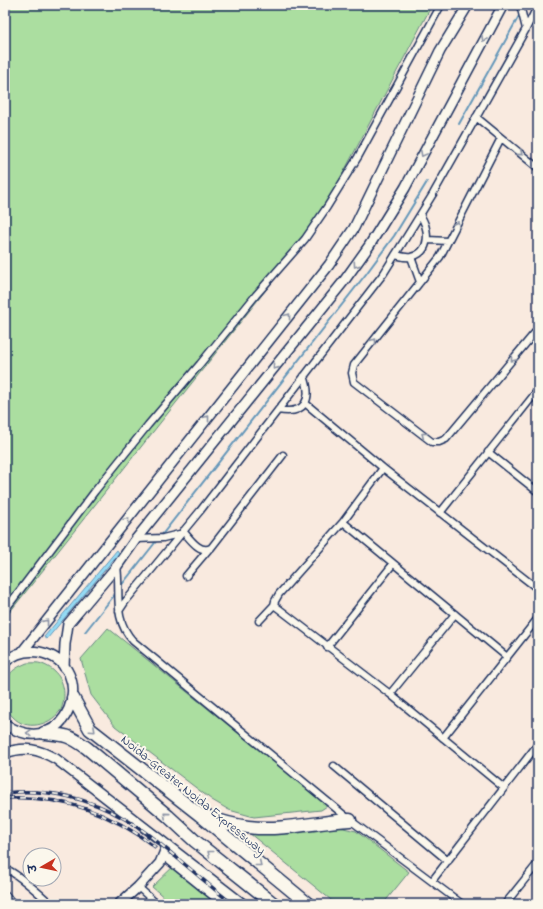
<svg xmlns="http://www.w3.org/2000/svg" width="543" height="909" viewBox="0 0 543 909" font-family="'Indie Flower','Playpen Sans Deva',sans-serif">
  <rect width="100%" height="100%" fill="#f9eadf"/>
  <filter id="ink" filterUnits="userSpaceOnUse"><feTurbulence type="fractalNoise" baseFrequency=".025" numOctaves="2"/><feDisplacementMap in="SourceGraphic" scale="8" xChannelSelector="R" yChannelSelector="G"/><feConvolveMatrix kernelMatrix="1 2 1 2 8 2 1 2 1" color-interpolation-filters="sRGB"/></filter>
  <g filter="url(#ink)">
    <path fill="#abdea0" stroke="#63867f" d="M 5,5 L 432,5 L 312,232 L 5,618 Z
      M 108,628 L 321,800 L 327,806 L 321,810 L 254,817 L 229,810 L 212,800 L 115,726 L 91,695 L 81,659 Z
      M 27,663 C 32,663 38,662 42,664 C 59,670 67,686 63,703 C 62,706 62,709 60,711 C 49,726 26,731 13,717 C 6,710 5,704 5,695 C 5,676 10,670 27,663 Z
      M 331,825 L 356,831 L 409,872 L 383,904 L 336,904 L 249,833 Z
      M 178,862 L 190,864 L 238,904 L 172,904 L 152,887 Z"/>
    <path fill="#94dbf5" stroke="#6496b9" d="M 117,550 L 119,553 L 47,639 L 44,637 Z"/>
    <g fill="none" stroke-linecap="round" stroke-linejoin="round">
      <path stroke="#6496b9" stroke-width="2" d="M 459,124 L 519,16
        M 161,536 L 366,274 L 394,236 L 427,182
        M 120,587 L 158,539
        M 85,632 L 116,593"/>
      <g stroke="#1b2f5e" stroke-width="9">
        <path id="street" d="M 526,29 L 538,5
          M 476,117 L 538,168
          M 501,138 L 440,257 L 354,365 L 352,373 L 354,382 L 432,442 L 439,442 L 446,439 L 538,329
          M 428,240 L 448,241
          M 395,255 C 400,256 406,258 411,257 C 432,252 429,228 420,215
          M 411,257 L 420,282
          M 305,403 L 383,468 L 538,589
          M 278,410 C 305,415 313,400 304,376
          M 488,452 L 538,492
          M 383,468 L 343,522 L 279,594 L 275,601 L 274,605 L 390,694 L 504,788
          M 440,513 L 538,390
          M 343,522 L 507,657
          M 183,531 C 190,539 200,554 211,548 L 283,455
          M 136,539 L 163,538 L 179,534
          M 117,566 C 121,594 112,618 133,641 L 350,820 L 462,904
          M 186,576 L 208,550
          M 5,610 L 95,491 L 148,425 L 200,364 L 256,295 L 305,239 L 327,207 L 358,157 L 441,5
          M 119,611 L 125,602 L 200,511 L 384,273 L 433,194 L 526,29 L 520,5
          M 259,621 L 274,605
          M 327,647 L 393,564
          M 390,694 L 455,614
          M 443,738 L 538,618
          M 334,766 L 448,861
          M 5,869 C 15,871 42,896 51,904
          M 432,881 L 538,744
          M 138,887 L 157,904
          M 5,894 L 13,904
          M 505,904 L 538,863"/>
      </g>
      <g stroke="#1b2f5e" stroke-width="12">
        <path id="secondary" d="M 22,652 L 329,265 L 354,228 L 440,51 L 468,5
          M 5,662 C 15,653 27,650 39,652 C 103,665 66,766 5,724
          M 64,667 L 65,644 L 68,624 L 117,566 L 136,539 L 344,281 L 369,246 L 405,188 L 503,5
          M 5,753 C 25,746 38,749 56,759 L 243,904
          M 169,859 L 225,904
          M 119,904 L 138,887 L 160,863 L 167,846"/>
      </g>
      <g stroke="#1b2f5e" stroke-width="15">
        <path id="highway" d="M 73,698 L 90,729 L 200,815 L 308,904
          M 44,733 C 66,735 69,735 87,748 L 168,816 L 195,841 L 274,904
          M 205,816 C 219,821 233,825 248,827 C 282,831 316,822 350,820"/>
      </g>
      <use href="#street" stroke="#fbf7ec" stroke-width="6"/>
      <use href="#secondary" stroke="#fbf7ec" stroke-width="9"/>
      <use href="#highway" stroke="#fbf7ec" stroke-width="12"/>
      <g stroke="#1b2f5e" stroke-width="3.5">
        <path id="rail" d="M 5,793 C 47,788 89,798 125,819 C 143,829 160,844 176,857 C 195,873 213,888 232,904
          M 7,798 C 61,795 112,813 155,847"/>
      </g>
      <use href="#rail" stroke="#fbf7ec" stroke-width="2" stroke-dasharray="6" stroke-linecap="butt"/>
    </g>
    <defs><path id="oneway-chevron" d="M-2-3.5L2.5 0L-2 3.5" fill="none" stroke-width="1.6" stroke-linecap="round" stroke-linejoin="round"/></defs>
    <g stroke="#8b93a5">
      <use href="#oneway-chevron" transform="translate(484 39) rotate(119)"/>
      <use href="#oneway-chevron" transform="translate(520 153) rotate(40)"/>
      <use href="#oneway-chevron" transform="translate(423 154) rotate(118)"/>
      <use href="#oneway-chevron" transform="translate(457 224) rotate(-63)"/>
      <use href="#oneway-chevron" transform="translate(356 265) rotate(125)"/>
      <use href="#oneway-chevron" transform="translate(288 316) rotate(-52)"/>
      <use href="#oneway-chevron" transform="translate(374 341) rotate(-52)"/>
      <use href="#oneway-chevron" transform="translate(513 359) rotate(130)"/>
      <use href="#oneway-chevron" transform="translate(275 367) rotate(129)"/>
      <use href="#oneway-chevron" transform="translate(207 418) rotate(-52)"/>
      <use href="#oneway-chevron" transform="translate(424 435) rotate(-142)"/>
      <use href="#oneway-chevron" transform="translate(127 520) rotate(-52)"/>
      <use href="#oneway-chevron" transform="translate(46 622) rotate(-52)"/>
      <use href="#oneway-chevron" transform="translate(93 730) rotate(43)"/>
      <use href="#oneway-chevron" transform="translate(29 733) rotate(-176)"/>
      <use href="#oneway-chevron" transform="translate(166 815) rotate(-139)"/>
      <use href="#oneway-chevron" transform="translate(210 853) rotate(-141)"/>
      <use href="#oneway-chevron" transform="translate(259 864) rotate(39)"/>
    </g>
  </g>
  <g text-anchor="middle" stroke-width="4" stroke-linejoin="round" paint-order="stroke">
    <g font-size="13" fill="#1b2f5e" stroke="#fbf7ec">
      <text transform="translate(194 794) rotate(39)" y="5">Noida-Greater Noida Expressway</text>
    </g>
  </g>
  <rect width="543" height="909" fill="none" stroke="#fbf7ec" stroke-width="20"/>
  <rect x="10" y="10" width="523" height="889" fill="none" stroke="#1b2f5e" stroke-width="1.5" filter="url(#ink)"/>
  <g transform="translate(42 867) rotate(261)"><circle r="19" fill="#fbf7ec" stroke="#a1a7b3"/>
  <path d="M0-3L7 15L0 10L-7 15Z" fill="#c8321e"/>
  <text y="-6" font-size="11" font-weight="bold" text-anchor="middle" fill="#1b2f5e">उ</text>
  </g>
</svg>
